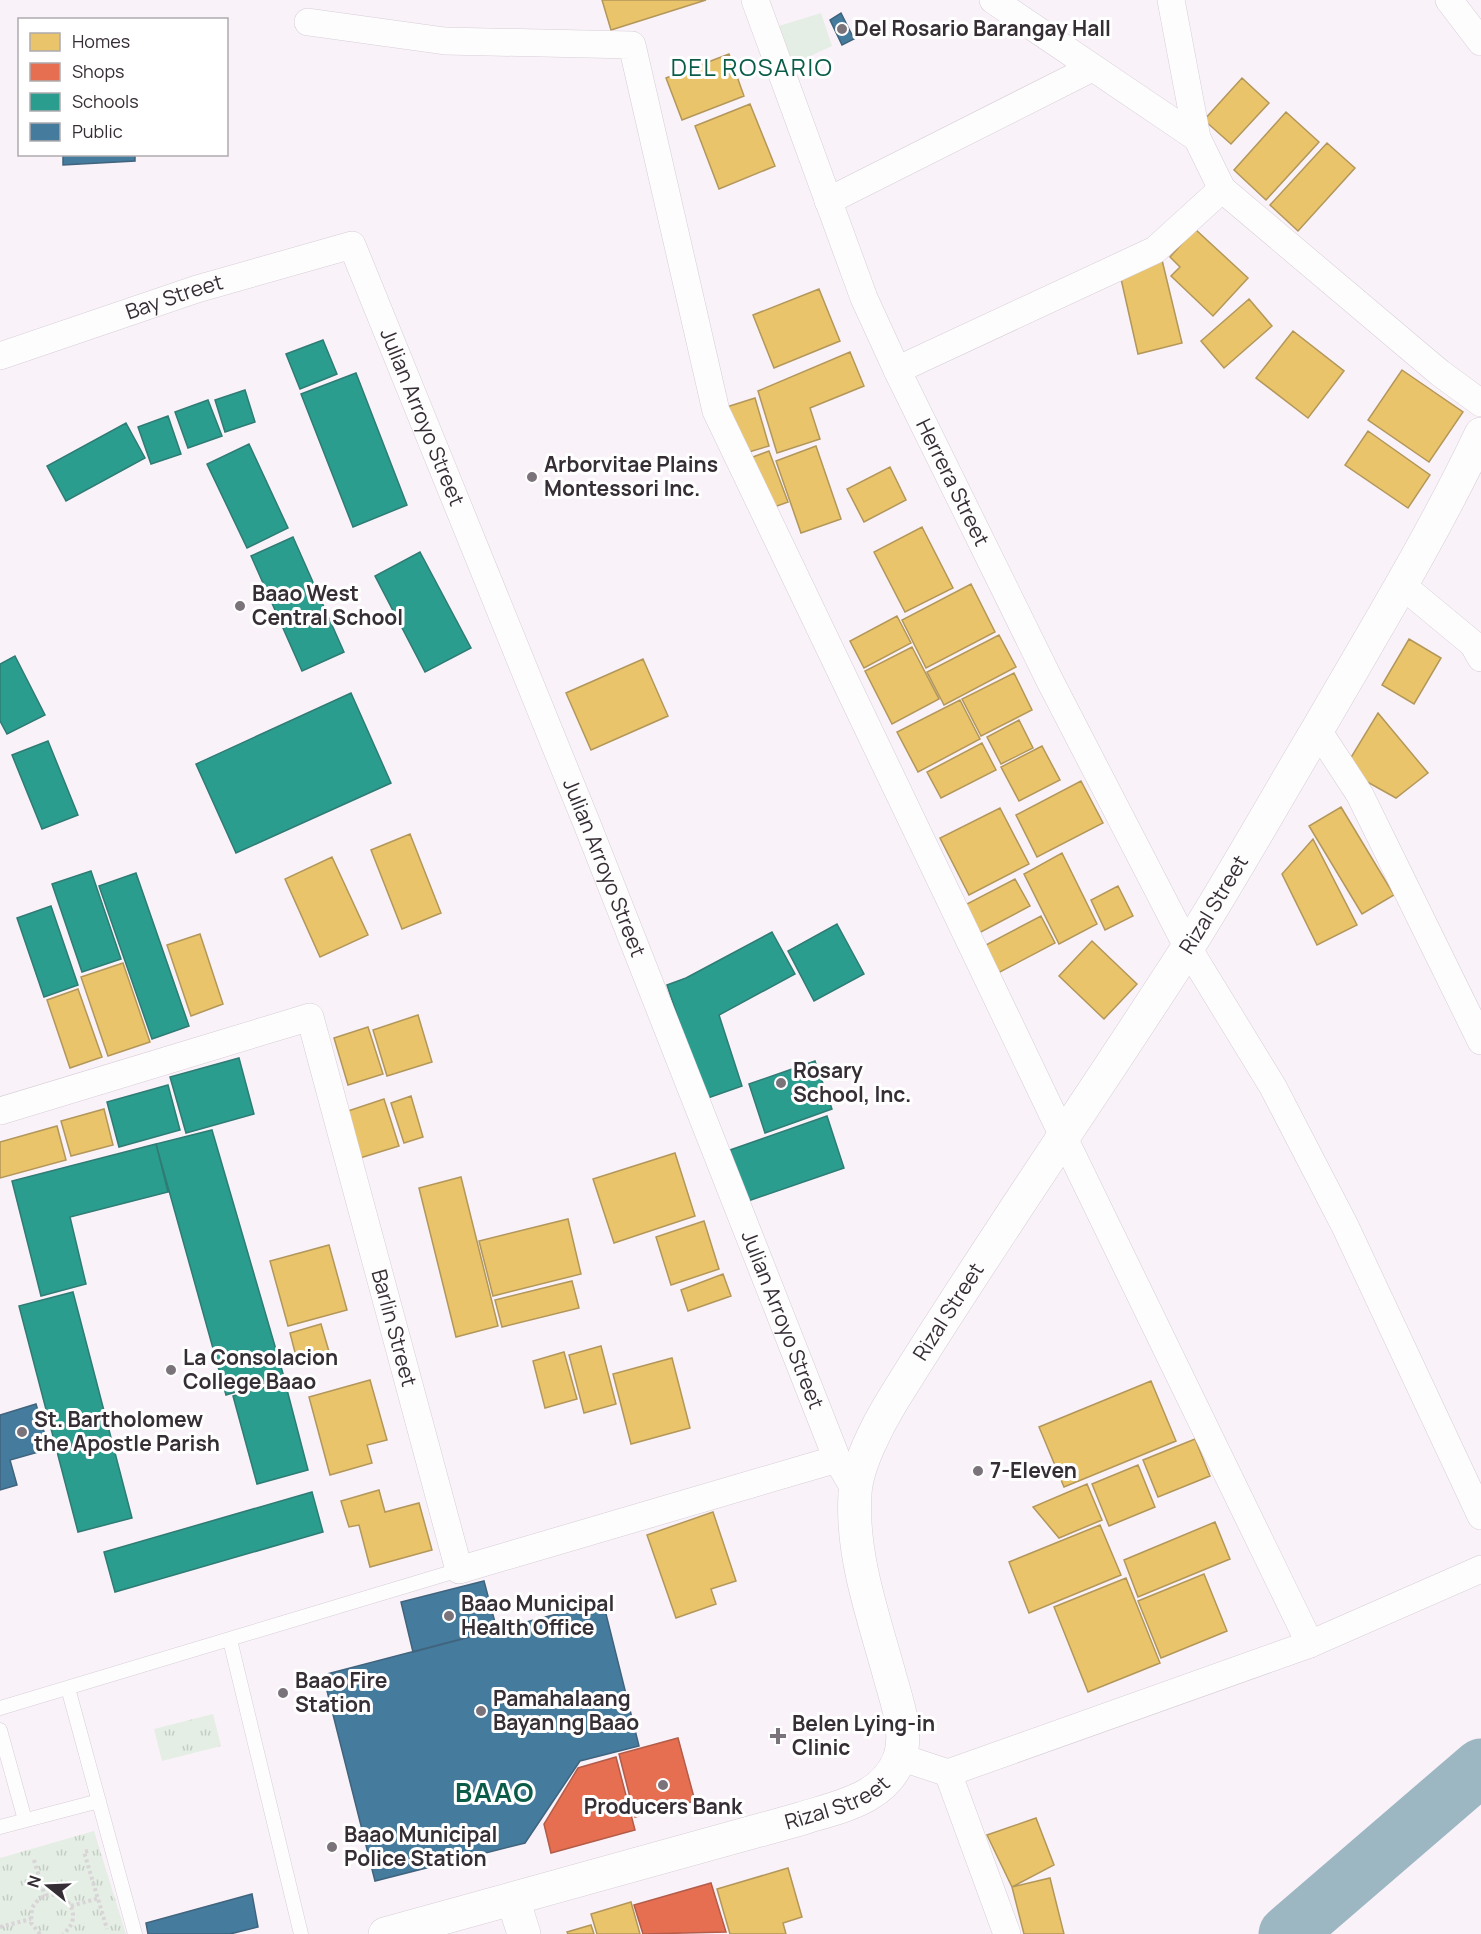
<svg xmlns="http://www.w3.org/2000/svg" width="1481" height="1934" viewBox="0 0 1481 1934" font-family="Manrope,sans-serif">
  <defs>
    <pattern id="grass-tufts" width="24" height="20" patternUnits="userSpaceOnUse" patternTransform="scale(1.5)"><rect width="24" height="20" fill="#e4eee4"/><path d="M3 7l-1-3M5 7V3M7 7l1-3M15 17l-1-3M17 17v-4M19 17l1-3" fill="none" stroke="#c4ccc4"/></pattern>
  </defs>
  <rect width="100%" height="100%" fill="#faf2f9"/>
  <path fill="url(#grass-tufts)" d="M 213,1714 L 221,1746 L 162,1761 L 154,1729 Z
    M 94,1831 L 126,1934 L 0,1934 L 0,1858 Z"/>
  <path fill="#e4eee4" d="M 821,13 L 832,46 L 793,64 L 779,26 Z"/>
  <path fill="#e9c46a" stroke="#b3975a" stroke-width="1.5" d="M 602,0 L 706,0 L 611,30 Z
    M 729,54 L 744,96 L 682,120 L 666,78 Z
    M 1242,78 L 1269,103 L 1231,144 L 1204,120 Z
    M 750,104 L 775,166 L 719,189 L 695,126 Z
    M 1286,112 L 1319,142 L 1266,200 L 1234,170 Z
    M 1327,143 L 1355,168 L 1298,231 L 1270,205 Z
    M 1195,229 L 1248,278 L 1213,316 L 1171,276 L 1180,267 L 1170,257 Z
    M 1162,260 L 1182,343 L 1138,354 L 1119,270 Z
    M 819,289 L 840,341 L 774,368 L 753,315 Z
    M 1249,299 L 1272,326 L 1224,368 L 1201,341 Z
    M 1293,331 L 1344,371 L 1308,418 L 1256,378 Z
    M 850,352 L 864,386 L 810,408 L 820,439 L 777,453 L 758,391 Z
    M 1402,370 L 1463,412 L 1429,462 L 1368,420 Z
    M 755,398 L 769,446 L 732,457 L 717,410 Z
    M 1368,431 L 1430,475 L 1408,508 L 1345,465 Z
    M 816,446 L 841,519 L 801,533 L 776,461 Z
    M 769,451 L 788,502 L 752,515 L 734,464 Z
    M 890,467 L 906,500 L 864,522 L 847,489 Z
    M 922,527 L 953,588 L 905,612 L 874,552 Z
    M 971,584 L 995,632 L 926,668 L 902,620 Z
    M 897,616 L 911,643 L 864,668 L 850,641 Z
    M 999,635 L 1016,667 L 944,705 L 927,672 Z
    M 1409,639 L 1441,658 L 1414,704 L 1382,685 Z
    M 912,647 L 939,699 L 892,724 L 865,671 Z
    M 643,659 L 668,716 L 591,750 L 566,693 Z
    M 1014,673 L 1032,710 L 981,736 L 962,699 Z
    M 960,700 L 980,739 L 918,772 L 897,732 Z
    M 1378,713 L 1428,773 L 1396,798 L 1344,769 Z
    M 1019,720 L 1033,748 L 1001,764 L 987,737 Z
    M 982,743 L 996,770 L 941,798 L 927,772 Z
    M 1042,746 L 1060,780 L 1019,801 L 1001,767 Z
    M 1081,781 L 1103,823 L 1037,857 L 1016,815 Z
    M 1341,807 L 1394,895 L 1362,914 L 1309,826 Z
    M 1000,808 L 1029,864 L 969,895 L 940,838 Z
    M 410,834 L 441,913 L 402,929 L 371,850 Z
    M 1313,839 L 1357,925 L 1317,945 L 1282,874 Z
    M 1062,853 L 1097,924 L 1059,944 L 1024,874 Z
    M 332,857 L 368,935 L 320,957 L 285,879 Z
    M 1015,879 L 1030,906 L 979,933 L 965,905 Z
    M 1118,886 L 1133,916 L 1105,930 L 1091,900 Z
    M 1041,916 L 1055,943 L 998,973 L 984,946 Z
    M 200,934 L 223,1004 L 191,1016 L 167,945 Z
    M 1092,941 L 1137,984 L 1104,1019 L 1059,976 Z
    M 123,963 L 150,1042 L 108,1056 L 81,977 Z
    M 78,989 L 102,1057 L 70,1068 L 47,1000 Z
    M 418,1015 L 432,1062 L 387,1076 L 373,1030 Z
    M 368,1027 L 383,1074 L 348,1085 L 334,1038 Z
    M 411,1096 L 423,1137 L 404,1143 L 391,1103 Z
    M 384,1099 L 399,1146 L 360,1158 L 345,1112 Z
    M 104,1109 L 113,1145 L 71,1156 L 61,1121 Z
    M 57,1126 L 66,1160 L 0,1178 L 0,1142 Z
    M 675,1153 L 695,1216 L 614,1243 L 593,1179 Z
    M 461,1177 L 498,1326 L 456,1337 L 419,1188 Z
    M 568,1219 L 581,1274 L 493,1296 L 479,1241 Z
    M 704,1221 L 719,1269 L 671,1285 L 656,1237 Z
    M 329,1245 L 347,1310 L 288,1326 L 270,1261 Z
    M 723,1274 L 731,1296 L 688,1311 L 681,1290 Z
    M 572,1281 L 579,1308 L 502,1327 L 495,1300 Z
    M 321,1324 L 330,1355 L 298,1364 L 290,1333 Z
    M 601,1346 L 616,1404 L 584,1413 L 569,1355 Z
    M 564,1352 L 577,1399 L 545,1408 L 533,1361 Z
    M 672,1358 L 690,1428 L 631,1444 L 613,1374 Z
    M 370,1380 L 387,1440 L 367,1445 L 372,1463 L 330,1475 L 309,1397 Z
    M 1151,1381 L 1176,1441 L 1064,1487 L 1039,1427 Z
    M 1195,1439 L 1210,1476 L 1158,1497 L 1143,1460 Z
    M 1138,1465 L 1155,1507 L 1109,1526 L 1092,1484 Z
    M 1087,1484 L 1102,1520 L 1059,1538 L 1033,1507 Z
    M 379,1490 L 385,1512 L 419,1503 L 432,1550 L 370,1567 L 359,1525 L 349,1527 L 341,1501 Z
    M 713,1512 L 736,1581 L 711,1589 L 716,1604 L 676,1618 L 647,1535 Z
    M 1215,1522 L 1230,1559 L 1138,1597 L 1124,1560 Z
    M 1100,1525 L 1121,1575 L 1029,1613 L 1009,1562 Z
    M 1204,1574 L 1227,1631 L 1161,1658 L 1138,1601 Z
    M 1126,1578 L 1160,1663 L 1088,1692 L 1054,1607 Z
    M 1036,1818 L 1054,1865 L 1012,1887 L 987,1835 Z
    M 788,1868 L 802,1917 L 783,1923 L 786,1934 L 730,1934 L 717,1889 Z
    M 1050,1878 L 1064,1934 L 1024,1934 L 1012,1887 Z
    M 631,1902 L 640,1934 L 597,1934 L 591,1914 Z
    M 591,1925 L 594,1934 L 568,1934 L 567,1932 Z"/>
  <path fill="#e76f51" stroke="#b25c49" stroke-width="1.5" d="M 678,1738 L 695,1801 L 635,1817 L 619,1754 Z
    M 616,1757 L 635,1830 L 551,1853 L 544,1824 L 578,1768 Z
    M 711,1883 L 726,1932 L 643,1934 L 634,1905 Z"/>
  <path fill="#2a9d8f" stroke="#2e7c74" stroke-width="1.5" d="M 323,340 L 337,374 L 300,389 L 286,354 Z
    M 356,373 L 407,505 L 353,527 L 301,394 Z
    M 245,390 L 255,422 L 225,432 L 215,400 Z
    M 208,400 L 222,436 L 188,448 L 175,412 Z
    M 168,416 L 181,454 L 151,464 L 138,427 Z
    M 126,423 L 145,458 L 66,501 L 47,466 Z
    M 249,444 L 288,528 L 247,548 L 207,464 Z
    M 293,537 L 344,652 L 302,671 L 251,556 Z
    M 420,552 L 471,648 L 425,672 L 375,576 Z
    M 15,656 L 45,715 L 7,734 L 0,721 L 0,664 Z
    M 351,693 L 391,783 L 236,853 L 196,764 Z
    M 48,741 L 78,815 L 42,829 L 12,755 Z
    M 91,871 L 121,959 L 82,972 L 52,884 Z
    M 136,873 L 189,1026 L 152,1039 L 99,886 Z
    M 51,906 L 78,985 L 44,997 L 17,918 Z
    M 837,924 L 864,974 L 814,1001 L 788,951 Z
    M 772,932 L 795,974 L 719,1015 L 742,1086 L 705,1099 L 667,985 L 686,978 Z
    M 239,1058 L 254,1114 L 186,1133 L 170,1077 Z
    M 815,1061 L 832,1109 L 765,1133 L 749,1084 Z
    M 168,1085 L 180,1130 L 119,1147 L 107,1102 Z
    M 827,1116 L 844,1168 L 748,1201 L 730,1150 Z
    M 212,1130 L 284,1377 L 226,1395 L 156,1144 Z
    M 156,1144 L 168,1192 L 70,1217 L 86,1284 L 41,1296 L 12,1181 Z
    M 73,1292 L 132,1518 L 78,1532 L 19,1306 Z
    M 285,1382 L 308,1470 L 257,1484 L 233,1396 Z
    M 312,1492 L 323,1532 L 115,1592 L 104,1552 Z"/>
  <path fill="#457b9d" stroke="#40647e" stroke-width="1.5" d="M 841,13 L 854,39 L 842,45 L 830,20 Z
    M 63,154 L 135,154 L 135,161 L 63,165 Z
    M 36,1404 L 49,1449 L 10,1460 L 17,1485 L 0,1490 L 0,1415 Z
    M 484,1581 L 497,1630 L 413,1652 L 401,1602 Z
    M 603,1602 L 639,1746 L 580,1761 L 525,1843 L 375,1881 L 323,1675 Z
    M 252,1894 L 258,1927 L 230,1934 L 148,1934 L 146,1923 Z"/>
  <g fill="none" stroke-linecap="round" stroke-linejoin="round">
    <path stroke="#9cb7c2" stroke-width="57" d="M 1287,1934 L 1481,1767"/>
    <g stroke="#d6ced5" stroke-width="15">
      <path id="lane" d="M 230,1640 L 301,1934
        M 68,1688 L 135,1934
        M 0,1708 L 459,1570
        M 0,1730 L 25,1820
        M 0,1827 L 99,1801"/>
    </g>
    <g stroke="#d6ced5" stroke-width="28">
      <g id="street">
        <path id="s1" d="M 755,0 L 864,298 L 897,370 L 1050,681 L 1188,948 L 1273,1087 L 1345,1226 L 1481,1516"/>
        <path d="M 993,0 L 1197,138"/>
        <path d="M 1171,0 L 1197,138 L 1222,189 L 1440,373 L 1481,403"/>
        <path d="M 1449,0 L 1481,42"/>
        <path d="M 308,22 L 445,41 L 632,45 L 716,411 L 1064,1138 L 1310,1644 L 948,1773"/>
        <path d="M 828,201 L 1092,68"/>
        <path id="s2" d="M 0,356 L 197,289 L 352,245 L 587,824 L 837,1459 L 855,1490"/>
        <path d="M 897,370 L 1155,250 L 1222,189"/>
        <path d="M 1403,586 L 1473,644 L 1481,658"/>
        <path d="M 1317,729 L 1360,795 L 1481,1041"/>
        <path id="s3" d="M 0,1111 L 310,1017 L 459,1570 L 837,1459"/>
        <path d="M 1310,1644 L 1481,1569"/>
        <path d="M 900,1757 L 948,1773 L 1007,1934"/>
      </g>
    </g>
    <g stroke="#d6ced5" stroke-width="34">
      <path id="secondary" d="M 513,1899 L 524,1934"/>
    </g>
    <g stroke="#d6ced5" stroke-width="34">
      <g id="primary">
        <path id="s4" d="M 385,1934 L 800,1819 C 837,1807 885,1800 900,1757 C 908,1732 897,1702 890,1677 C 874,1618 851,1556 855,1494 C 856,1467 877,1426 891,1403 C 985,1250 1088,1103 1185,952 C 1232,878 1274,802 1319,727 C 1375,630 1433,535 1481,434"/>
      </g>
    </g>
    <path stroke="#d8d4d7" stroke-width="4" stroke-dasharray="3 3" stroke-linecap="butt" d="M 88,1851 L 84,1852 L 107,1929
      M 34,1860 L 45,1896
      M 71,1906 L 99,1898
      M 0,1927 L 31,1919
      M 40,1934 L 31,1923 L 32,1908 C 51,1875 92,1911 63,1934"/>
    <use href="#lane" stroke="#fefdfe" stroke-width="14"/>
    <use href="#street" stroke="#fefdfe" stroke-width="27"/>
    <use href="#secondary" stroke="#fefdfe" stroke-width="33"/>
    <use href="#primary" stroke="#fefdfe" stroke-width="33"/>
  </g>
  <g fill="#7b737a" stroke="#fff" stroke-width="2">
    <circle cx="842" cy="29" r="6"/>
    <circle cx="532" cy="477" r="6"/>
    <circle cx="240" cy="606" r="6"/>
    <circle cx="781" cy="1083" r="6"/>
    <circle cx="171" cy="1370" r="6"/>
    <circle cx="22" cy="1432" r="6"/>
    <circle cx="978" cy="1471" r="6"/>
    <circle cx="449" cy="1616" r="6"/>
    <circle cx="283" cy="1693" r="6"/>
    <circle cx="481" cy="1711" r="6"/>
    <path d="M775 1727h6v6h6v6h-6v6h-6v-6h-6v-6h6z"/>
    <circle cx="663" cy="1785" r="6"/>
    <circle cx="332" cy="1847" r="6"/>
  </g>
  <g text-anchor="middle" stroke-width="6" stroke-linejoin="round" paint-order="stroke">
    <g font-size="21" font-weight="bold" fill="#362e35" stroke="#fff" text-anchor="start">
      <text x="854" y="36">Del Rosario Barangay Hall</text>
      <text x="544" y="472">Arborvitae Plains<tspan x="544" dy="24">Montessori Inc.</tspan></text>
      <text x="252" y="601">Baao West<tspan x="252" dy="24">Central School</tspan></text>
      <text x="793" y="1078">Rosary<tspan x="793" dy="24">School, Inc.</tspan></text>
      <text x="183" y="1365">La Consolacion<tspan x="183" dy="24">College Baao</tspan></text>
      <text x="34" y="1427">St. Bartholomew<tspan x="34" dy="24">the Apostle Parish</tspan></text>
      <text x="990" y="1478">7-Eleven</text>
      <text x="461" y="1611">Baao Municipal<tspan x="461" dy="24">Health Office</tspan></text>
      <text x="295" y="1688">Baao Fire<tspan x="295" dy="24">Station</tspan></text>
      <text x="493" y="1706">Pamahalaang<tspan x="493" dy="24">Bayan ng Baao</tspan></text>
      <text x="792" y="1731">Belen Lying-in<tspan x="792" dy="24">Clinic</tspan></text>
      <text x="663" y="1814" text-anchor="middle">Producers Bank</text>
      <text x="344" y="1842">Baao Municipal<tspan x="344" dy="24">Police Station</tspan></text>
    </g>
    <g font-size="21" fill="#362e35" stroke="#fff">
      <text dy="7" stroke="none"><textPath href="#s2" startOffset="184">Bay Street</textPath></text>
      <text dy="7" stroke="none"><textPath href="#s2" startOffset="555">Julian Arroyo Street</textPath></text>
      <text dy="7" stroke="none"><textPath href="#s1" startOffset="522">Herrera Street</textPath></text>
      <text dy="7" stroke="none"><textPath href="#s2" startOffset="1041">Julian Arroyo Street</textPath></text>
      <text dy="7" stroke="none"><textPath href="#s4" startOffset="1515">Rizal Street</textPath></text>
      <text dy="7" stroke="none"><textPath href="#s4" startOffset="1029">Rizal Street</textPath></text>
      <text dy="7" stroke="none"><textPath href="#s2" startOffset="1527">Julian Arroyo Street</textPath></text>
      <text dy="7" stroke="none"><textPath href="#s3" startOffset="646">Barlin Street</textPath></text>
      <text dy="7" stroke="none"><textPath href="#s4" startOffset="471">Rizal Street</textPath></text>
    </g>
    <g font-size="24" letter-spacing="1.5" fill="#0a5c48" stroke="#fff">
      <text x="752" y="76">DEL ROSARIO</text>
    </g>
    <g font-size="27" font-weight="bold" letter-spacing="1.5" fill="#0a5c48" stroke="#fff">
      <text x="495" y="1802">BAAO</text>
    </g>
  </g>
  <rect x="18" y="18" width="210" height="138" fill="#ffffff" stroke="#afabae" stroke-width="1.5"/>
  <rect x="30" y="33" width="30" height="18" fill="#e9c46a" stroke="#afabae" stroke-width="1.5"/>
  <text x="72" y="48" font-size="18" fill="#362e35">Homes</text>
  <rect x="30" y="63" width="30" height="18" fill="#e76f51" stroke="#afabae" stroke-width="1.5"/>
  <text x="72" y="78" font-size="18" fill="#362e35">Shops</text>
  <rect x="30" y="93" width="30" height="18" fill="#2a9d8f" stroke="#afabae" stroke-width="1.5"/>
  <text x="72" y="108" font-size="18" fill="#362e35">Schools</text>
  <rect x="30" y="123" width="30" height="18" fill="#457b9d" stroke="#afabae" stroke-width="1.5"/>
  <text x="72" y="138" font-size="18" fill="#362e35">Public</text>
  <g transform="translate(48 1886) rotate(288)" stroke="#ffffff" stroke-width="4.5" paint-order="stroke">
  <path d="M0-4.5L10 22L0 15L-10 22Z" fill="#362e35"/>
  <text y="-9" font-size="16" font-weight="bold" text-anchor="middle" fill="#362e35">N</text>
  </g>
</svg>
